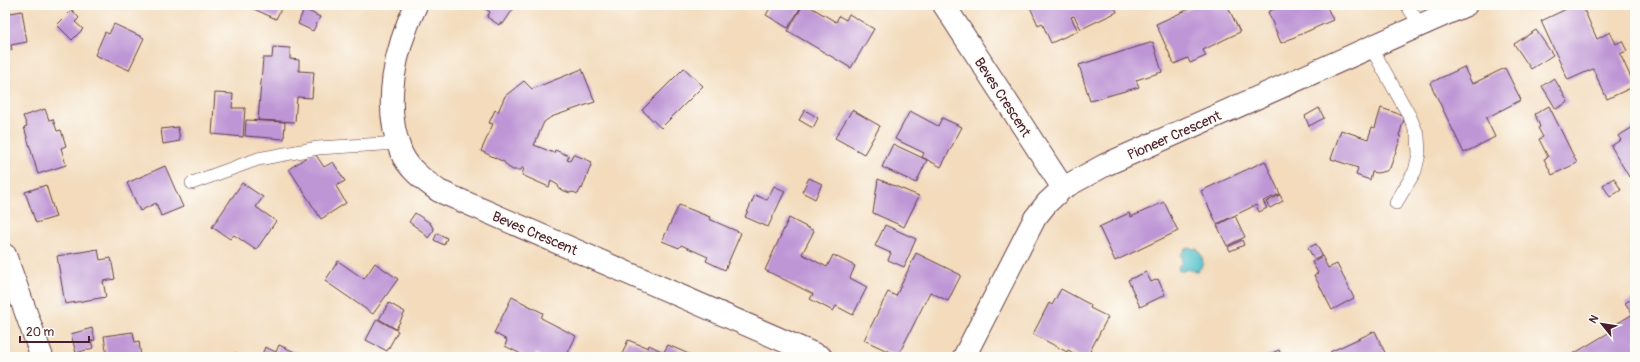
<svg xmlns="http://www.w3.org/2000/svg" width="1640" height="362" viewBox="0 0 1640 362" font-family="Pangolin,sans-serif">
  <rect width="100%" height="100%" fill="#fdfcf7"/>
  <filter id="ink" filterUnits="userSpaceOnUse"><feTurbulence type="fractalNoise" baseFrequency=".025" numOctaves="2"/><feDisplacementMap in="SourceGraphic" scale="8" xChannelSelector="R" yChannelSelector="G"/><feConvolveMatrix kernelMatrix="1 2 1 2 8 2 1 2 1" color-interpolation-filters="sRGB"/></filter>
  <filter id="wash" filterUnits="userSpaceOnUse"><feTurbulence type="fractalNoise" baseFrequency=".012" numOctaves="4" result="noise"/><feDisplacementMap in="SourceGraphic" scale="16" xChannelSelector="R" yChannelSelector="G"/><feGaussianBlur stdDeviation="0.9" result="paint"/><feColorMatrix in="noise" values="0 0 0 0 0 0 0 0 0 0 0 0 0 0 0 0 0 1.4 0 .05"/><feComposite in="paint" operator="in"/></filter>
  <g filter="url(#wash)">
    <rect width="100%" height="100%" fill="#f3dbbc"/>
    <path fill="#53c1ca" stroke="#4e707a" d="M 1189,248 L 1197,249 L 1202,256 L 1203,264 C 1199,273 1194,272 1186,269 L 1184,271 L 1179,271 L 1178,267 L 1182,262 L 1181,254 L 1186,249 Z"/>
    <g id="blocks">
      <path fill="#be95d5" d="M 245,5 L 283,5 L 276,19 Z
        M 480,5 L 516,5 L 503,24 L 500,23 L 499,25 L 487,17 L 490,12 Z
        M 772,5 L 802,5 L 788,28 L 766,15 Z
        M 803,5 L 807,5 L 836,22 L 839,16 L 846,20 L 849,14 L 874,29 L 851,68 L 788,31 Z
        M 1034,5 L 1114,5 L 1117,12 L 1081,29 L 1074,16 L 1071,17 L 1078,31 L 1051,43 L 1042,23 L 1038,25 L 1030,7 Z
        M 1198,5 L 1227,5 L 1240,32 L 1203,50 L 1206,56 L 1190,63 L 1188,58 L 1174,64 L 1156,24 Z
        M 1283,5 L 1326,5 L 1333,20 L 1281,43 L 1268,12 Z
        M 1575,5 L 1582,5 L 1597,39 L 1610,32 L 1616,44 L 1622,41 L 1627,51 L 1620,54 L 1635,86 L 1607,99 L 1593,69 L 1568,80 L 1541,21 Z
        M 304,9 L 320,17 L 313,31 L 298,24 Z
        M 72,10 L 79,18 L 75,22 L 83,29 L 72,40 L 57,25 Z
        M 22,11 L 27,42 L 11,45 L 12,50 L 5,51 L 5,14 Z
        M 114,24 L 144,38 L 129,70 L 95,55 L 105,32 L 109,34 Z
        M 1536,30 L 1553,55 L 1531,69 L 1514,44 Z
        M 1153,42 L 1162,72 L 1136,80 L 1139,87 L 1090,101 L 1079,65 Z
        M 273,47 L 290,48 L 290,59 L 299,60 L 299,71 L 314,72 L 312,98 L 297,97 L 295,122 L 258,120 L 263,58 L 272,58 Z
        M 1464,67 L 1472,84 L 1505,68 L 1521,100 L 1486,118 L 1495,137 L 1464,153 L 1430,83 Z
        M 684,68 L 703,86 L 661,128 L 642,110 Z
        M 582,69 L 595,102 L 551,117 L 544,122 L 534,145 L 554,153 L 555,150 L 569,156 L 567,160 L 570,161 L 573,154 L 592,162 L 582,189 L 581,188 L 578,194 L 573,192 L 570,193 L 559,189 L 558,185 L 551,181 L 549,187 L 522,175 L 524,168 L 523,167 L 521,170 L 513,170 L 508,167 L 504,162 L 481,151 L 493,124 L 489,123 L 495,110 L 498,112 L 505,96 L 524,81 L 532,89 Z
        M 1554,78 L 1568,102 L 1556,109 L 1542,86 Z
        M 215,93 L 233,94 L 232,108 L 245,108 L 243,137 L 212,134 Z
        M 1549,106 L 1577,163 L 1552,175 L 1544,159 L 1548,157 L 1539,139 L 1543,137 L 1538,128 L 1540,127 L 1535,114 Z
        M 1319,108 L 1324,118 L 1309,126 L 1305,116 Z
        M 1381,108 L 1405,116 L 1399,136 L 1401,137 L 1390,168 L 1386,171 L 1377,173 L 1372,172 L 1370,180 L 1356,175 L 1358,168 L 1331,159 L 1341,130 L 1368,139 L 1372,127 L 1375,128 Z
        M 45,109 L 49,120 L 53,119 L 57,131 L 61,130 L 66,146 L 61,148 L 66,165 L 38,174 L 24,127 L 27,126 L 23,116 Z
        M 805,110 L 818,118 L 813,128 L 799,120 Z
        M 852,110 L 880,126 L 864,154 L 835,138 Z
        M 910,111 L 938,126 L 942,118 L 962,127 L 941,167 L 922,157 L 924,153 L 895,139 Z
        M 246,120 L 285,122 L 284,139 L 245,136 Z
        M 1635,126 L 1635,174 L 1629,177 L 1611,146 L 1621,140 L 1618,136 Z
        M 178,127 L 180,141 L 163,144 L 161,129 Z
        M 893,144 L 927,160 L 916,183 L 882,167 Z
        M 314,152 L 324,167 L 333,162 L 345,181 L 336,186 L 346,203 L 321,219 L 289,169 Z
        M 1265,161 L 1280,194 L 1263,201 L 1267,208 L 1259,212 L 1256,205 L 1217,224 L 1201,191 Z
        M 165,166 L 183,207 L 161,216 L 156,203 L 140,211 L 127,183 Z
        M 809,178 L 822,184 L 815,199 L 802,192 Z
        M 1614,178 L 1621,190 L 1610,197 L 1603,185 Z
        M 878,179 L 919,196 L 904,227 L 873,213 Z
        M 242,183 L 263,197 L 256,207 L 276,221 L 256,250 L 234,235 L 230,239 L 212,227 Z
        M 46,185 L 56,217 L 36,223 L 25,192 Z
        M 774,186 L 785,191 L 768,227 L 745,217 L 755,195 L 767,200 Z
        M 1280,195 L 1283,201 L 1270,208 L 1266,202 Z
        M 1164,202 L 1178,231 L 1115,261 L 1099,227 L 1129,213 L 1131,217 Z
        M 679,205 L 710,217 L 709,219 L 741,233 L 725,270 L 706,261 L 708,257 L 681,245 L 679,248 L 662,241 Z
        M 415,213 L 430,223 L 434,230 L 428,238 L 423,232 L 409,222 Z
        M 1235,216 L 1245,237 L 1227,246 L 1217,225 Z
        M 789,218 L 814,231 L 802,254 L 827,267 L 833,255 L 855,266 L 850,278 L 867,287 L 853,315 L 836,306 L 833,311 L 810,299 L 813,294 L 765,270 Z
        M 885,225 L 916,239 L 904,267 L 888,260 L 891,253 L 875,246 Z
        M 437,233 L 447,238 L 444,245 L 434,240 Z
        M 1242,240 L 1244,245 L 1230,251 L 1228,247 Z
        M 1316,244 L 1322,255 L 1314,259 L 1308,248 Z
        M 98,249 L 100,260 L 111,258 L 115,279 L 103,281 L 106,297 L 65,304 L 57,256 Z
        M 916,253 L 961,275 L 948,301 L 930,292 L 898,356 L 864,340 L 888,292 L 896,296 Z
        M 1322,256 L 1328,268 L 1337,264 L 1354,298 L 1332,310 L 1314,275 L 1318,273 L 1312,262 Z
        M 338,261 L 364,279 L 375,263 L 398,279 L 373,314 L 325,281 Z
        M 1146,272 L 1151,282 L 1158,279 L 1165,295 L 1140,307 L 1128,280 Z
        M 1061,289 L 1091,305 L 1090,308 L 1108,317 L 1087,357 L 1082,357 L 1068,350 L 1067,352 L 1033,334 L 1049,303 L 1052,305 Z
        M 512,297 L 543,313 L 541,318 L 576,336 L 566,357 L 543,357 L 536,353 L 534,357 L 527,357 L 505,346 L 507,340 L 494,333 Z
        M 1635,297 L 1635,357 L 1568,357 L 1610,332 L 1608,329 L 1633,314 L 1625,303 Z
        M 389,303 L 405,312 L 396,329 L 379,319 Z
        M 377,319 L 398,331 L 387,351 L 366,340 Z
        M 92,328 L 95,340 L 91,341 L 93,348 L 76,353 L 71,334 Z
        M 1375,331 L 1387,357 L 1332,357 L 1330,352 Z
        M 133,332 L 135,342 L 139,341 L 141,357 L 107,357 L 104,336 Z
        M 628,340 L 648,348 L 649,345 L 663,352 L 662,355 L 668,345 L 691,355 L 690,357 L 621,357 Z
        M 279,345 L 297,353 L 298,352 L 303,354 L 302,357 L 261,357 L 265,347 L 276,352 Z
        M 1279,350 L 1282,357 L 1263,357 Z
        M 237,353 L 238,357 L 214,357 L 214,356 Z"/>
    </g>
  </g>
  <g filter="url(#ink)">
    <use href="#blocks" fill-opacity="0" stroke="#633b41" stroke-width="1"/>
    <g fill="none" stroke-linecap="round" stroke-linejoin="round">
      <g stroke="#633b41" stroke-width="14">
        <path id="service" d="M 1407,5 L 1420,25
          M 1371,47 L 1410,117 L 1418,136 L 1419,154 L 1415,171 L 1396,203
          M 192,183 L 258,159 L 318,148 L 399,143"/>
      </g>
      <g stroke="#633b41" stroke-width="24">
        <path id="minor" d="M 416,5 C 395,49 382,105 401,152 C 408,169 425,181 439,191 L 821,357
          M 944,5 L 1063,188
          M 5,255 L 42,357
          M 964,357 L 1035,218 L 1047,203 L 1063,188 L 1105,165 L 1466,5"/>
      </g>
      <use href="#service" stroke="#fff" stroke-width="13"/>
      <use href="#minor" stroke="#fff" stroke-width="22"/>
    </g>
  </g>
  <g text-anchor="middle" stroke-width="3.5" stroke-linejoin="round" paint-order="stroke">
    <g font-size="14" fill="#4a1f2b" stroke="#fdfcf7">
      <text transform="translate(1003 97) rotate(57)" y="5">Beves Crescent</text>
      <text transform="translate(1174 135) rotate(-24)" y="5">Pioneer Crescent</text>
      <text transform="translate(535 233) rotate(23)" y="5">Beves Crescent</text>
    </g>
  </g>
  <rect width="1640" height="362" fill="none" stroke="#fdfcf7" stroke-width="20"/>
  <g transform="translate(1602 324) rotate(300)" stroke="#fdfcf7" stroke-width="3" paint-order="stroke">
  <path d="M0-3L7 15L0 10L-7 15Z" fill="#4a1f2b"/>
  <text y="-6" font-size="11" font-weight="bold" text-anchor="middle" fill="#4a1f2b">N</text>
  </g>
  <path d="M20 336v6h69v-6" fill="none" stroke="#4a1f2b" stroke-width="2"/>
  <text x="26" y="336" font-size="12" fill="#4a1f2b" stroke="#fdfcf7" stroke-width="3" paint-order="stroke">20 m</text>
</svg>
